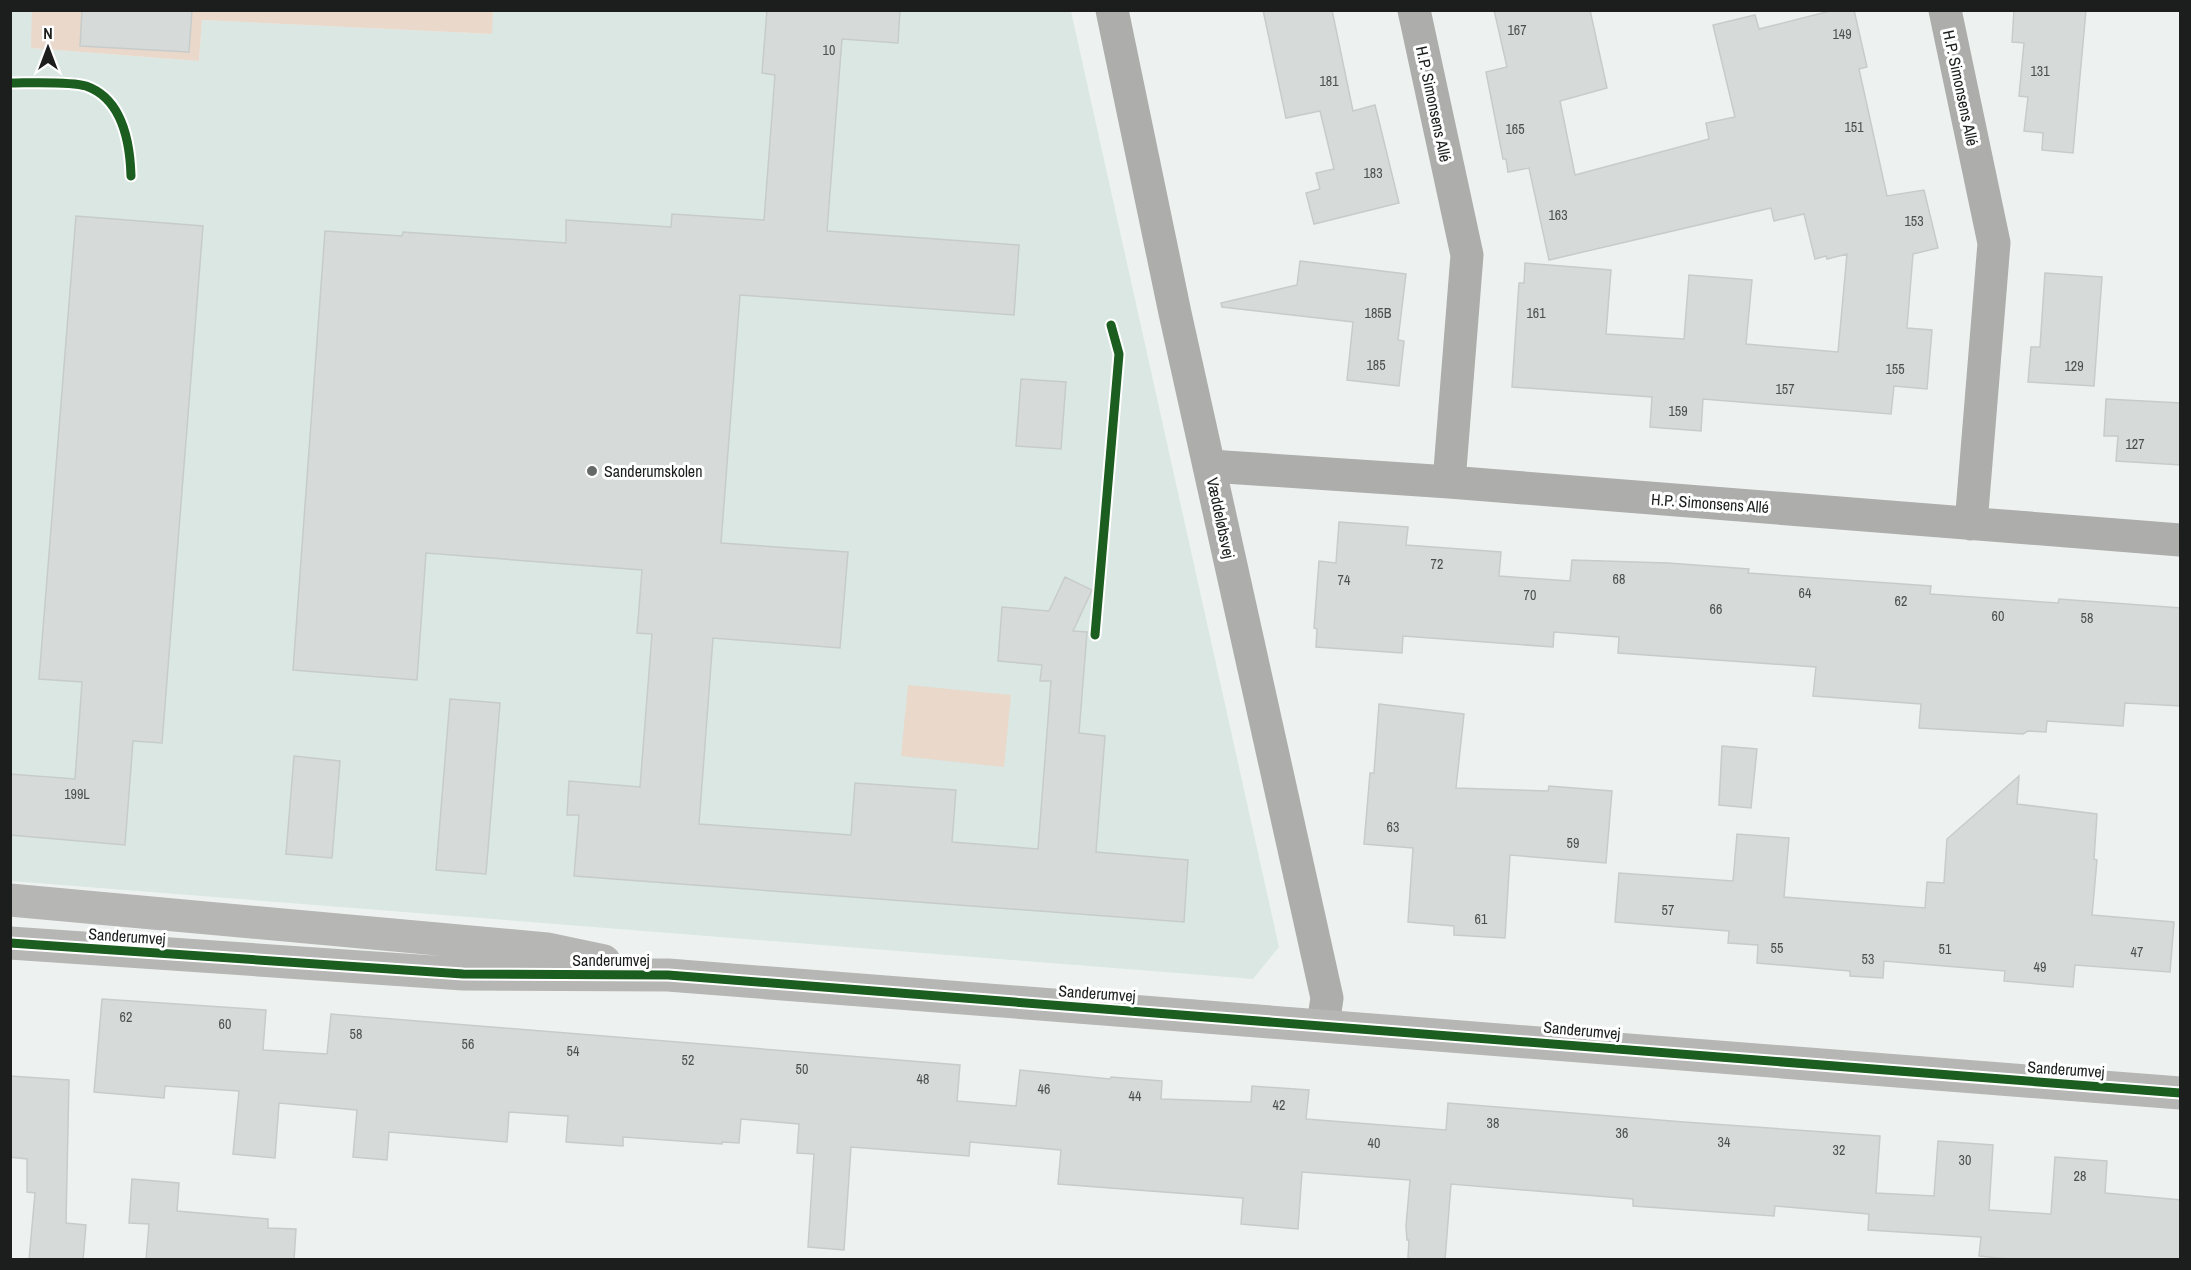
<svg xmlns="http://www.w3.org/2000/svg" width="2191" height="1270" viewBox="0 0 2191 1270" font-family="'Archivo Narrow',sans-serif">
  <rect width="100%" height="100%" fill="#edf2f0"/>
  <path fill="#dae7e2" d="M 493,10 L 1071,11 L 1279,947 L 1253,979 L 11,881 L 10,11 L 32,11 L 32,48 L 199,61 L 202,20 L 491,34 Z"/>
  <path fill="#ead8cb" d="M 32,11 L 493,11 L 492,34 L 202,20 L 199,61 L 31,48 Z
    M 908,685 L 1011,695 L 1004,767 L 901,756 Z"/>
  <path fill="#d6dbd9" stroke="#c7ccca" stroke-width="1.5" d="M 82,10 L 192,10 L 189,52 L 80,46 Z
    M 767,10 L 900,10 L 898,43 L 842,39 L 827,231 L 1019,245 L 1014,315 L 740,295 L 721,543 L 848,552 L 840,648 L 713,638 L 699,824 L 851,835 L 855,783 L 956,790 L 952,842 L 1038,849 L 1051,681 L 1040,681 L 1042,665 L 998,661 L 1002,607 L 1049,611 L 1065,577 L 1092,590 L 1073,631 L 1087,632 L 1079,733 L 1105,736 L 1096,852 L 1188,860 L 1184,922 L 574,876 L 579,815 L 567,815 L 569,781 L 640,787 L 652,634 L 637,633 L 642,570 L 426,553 L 417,680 L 293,670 L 325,231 L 402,236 L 403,232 L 566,243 L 566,220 L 671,227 L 672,214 L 764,220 L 775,75 L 762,73 Z
    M 1263,10 L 1332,10 L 1353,111 L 1375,105 L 1399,203 L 1314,224 L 1306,193 L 1320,189 L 1316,173 L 1334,169 L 1320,111 L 1286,118 Z
    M 1494,10 L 1590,10 L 1607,88 L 1560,101 L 1575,175 L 1709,139 L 1706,123 L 1735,117 L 1713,25 L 1755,15 L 1759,29 L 1834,10 L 1854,10 L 1867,67 L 1859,69 L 1887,196 L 1924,190 L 1938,248 L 1913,254 L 1907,328 L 1932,330 L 1927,389 L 1894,386 L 1891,414 L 1703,399 L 1701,431 L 1650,427 L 1652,397 L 1512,387 L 1519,283 L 1524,283 L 1525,263 L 1611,270 L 1606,334 L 1684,339 L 1689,275 L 1752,280 L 1746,344 L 1838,352 L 1847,254 L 1827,259 L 1826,256 L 1815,259 L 1804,214 L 1774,221 L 1771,208 L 1549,260 L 1529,168 L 1508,172 L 1506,159 L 1503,159 L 1486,72 L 1507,67 Z
    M 2014,10 L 2086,10 L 2073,153 L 2042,150 L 2043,133 L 2024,131 L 2028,97 L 2019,96 L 2024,43 L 2012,42 Z
    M 76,216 L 203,226 L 162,743 L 133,741 L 125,845 L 10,835 L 10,774 L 75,779 L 82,682 L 39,679 Z
    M 1300,261 L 1406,274 L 1398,340 L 1404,341 L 1399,386 L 1347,380 L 1353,322 L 1222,307 L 1221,303 L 1297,285 Z
    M 2045,273 L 2102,277 L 2094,386 L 2028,382 L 2031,347 L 2040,347 Z
    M 1021,379 L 1066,382 L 1061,449 L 1016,446 Z
    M 2106,399 L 2181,403 L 2181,465 L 2116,461 L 2118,436 L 2104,436 Z
    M 1339,522 L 1408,527 L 1406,545 L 1501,552 L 1499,576 L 1570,581 L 1572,560 L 1668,563 L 1749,569 L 1748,573 L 1931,586 L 1930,594 L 2058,603 L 2059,599 L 2181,608 L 2181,706 L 2125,703 L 2123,726 L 2047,721 L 2046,732 L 2028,731 L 2023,734 L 1919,728 L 1921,704 L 1813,696 L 1816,667 L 1618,653 L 1619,637 L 1554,632 L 1553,647 L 1403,636 L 1402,653 L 1316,647 L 1317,629 L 1314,628 L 1319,561 L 1336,563 Z
    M 450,699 L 500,703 L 486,874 L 436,870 Z
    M 1379,704 L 1464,714 L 1456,788 L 1548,791 L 1549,786 L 1612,791 L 1606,863 L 1510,855 L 1505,938 L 1454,935 L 1454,926 L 1408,922 L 1413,848 L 1364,844 L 1370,773 L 1374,773 Z
    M 1722,746 L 1757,749 L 1751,808 L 1719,805 Z
    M 294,756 L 340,761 L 332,858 L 286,854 Z
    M 2019,776 L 2017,804 L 2097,814 L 2094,859 L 2097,860 L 2092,915 L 2174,922 L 2170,972 L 2075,965 L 2073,987 L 2004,981 L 2005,971 L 1884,961 L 1883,978 L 1850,976 L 1850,971 L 1757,963 L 1758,945 L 1728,943 L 1729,931 L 1615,922 L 1619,873 L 1733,881 L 1737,834 L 1789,838 L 1784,897 L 1925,908 L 1927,882 L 1944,883 L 1947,839 Z
    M 102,999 L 266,1010 L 263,1050 L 327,1054 L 331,1014 L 960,1065 L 957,1101 L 1016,1106 L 1020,1070 L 1110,1079 L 1111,1077 L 1162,1081 L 1161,1099 L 1251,1102 L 1252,1086 L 1309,1090 L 1306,1119 L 1446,1130 L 1448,1103 L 1684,1122 L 1880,1136 L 1876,1193 L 1934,1196 L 1938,1141 L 1993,1145 L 1989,1210 L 2051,1214 L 2055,1157 L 2107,1161 L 2105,1193 L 2181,1200 L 2181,1260 L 2019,1260 L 1979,1256 L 1981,1237 L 1868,1230 L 1869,1214 L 1775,1206 L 1774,1216 L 1633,1206 L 1633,1199 L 1451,1184 L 1445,1260 L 1422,1260 L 1408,1258 L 1409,1240 L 1407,1240 L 1406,1226 L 1410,1180 L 1302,1172 L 1298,1229 L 1241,1224 L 1243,1198 L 1058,1184 L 1061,1150 L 970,1142 L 969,1156 L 851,1147 L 844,1250 L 808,1247 L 814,1154 L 797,1153 L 799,1124 L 741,1119 L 739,1143 L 722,1142 L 722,1144 L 623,1137 L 623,1146 L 566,1142 L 568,1116 L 509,1112 L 507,1142 L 389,1132 L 387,1160 L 353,1157 L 357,1110 L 279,1103 L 275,1158 L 233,1154 L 239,1091 L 165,1086 L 164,1098 L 94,1092 Z
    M 10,1076 L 69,1080 L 66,1223 L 86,1225 L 83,1260 L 29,1260 L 35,1193 L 27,1192 L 27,1159 L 10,1157 Z
    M 132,1179 L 179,1183 L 177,1211 L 268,1219 L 268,1228 L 296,1229 L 294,1260 L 146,1260 L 149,1224 L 129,1223 Z"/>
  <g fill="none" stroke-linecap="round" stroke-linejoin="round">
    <path stroke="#adadac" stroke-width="33" d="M 1112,10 L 1175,313 L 1327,998 L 1323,1025
      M 1414,10 L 1467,255 L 1449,482
      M 1945,10 L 1994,243 L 1971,524
      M 1210,466 L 1449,482 L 2180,540"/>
    <path stroke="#b6b6b4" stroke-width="33" d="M 10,900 L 547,949 L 604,961
      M 10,943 L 463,974 L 668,975 L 2180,1093"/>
    <g stroke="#fff" stroke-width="13">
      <path id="cycleway" d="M 10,83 C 29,83 70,81 86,86 C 123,99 130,142 131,176
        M 1095,635 L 1119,354 L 1111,325
        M 10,943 L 463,974 L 668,975 L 2180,1093"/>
    </g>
    <use href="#cycleway" stroke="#1b5e20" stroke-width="9"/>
  </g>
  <circle fill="#646867" stroke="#fff" stroke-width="2" cx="592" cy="471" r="6"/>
  <g text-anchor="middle" stroke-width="6" stroke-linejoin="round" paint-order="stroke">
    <g font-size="14" fill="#4c4f4e">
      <text x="1517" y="35">167</text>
      <text x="1842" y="39">149</text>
      <text x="829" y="55">10</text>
      <text x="2040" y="76">131</text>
      <text x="1329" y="86">181</text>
      <text x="1854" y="132">151</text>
      <text x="1515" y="134">165</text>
      <text x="1373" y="178">183</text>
      <text x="1558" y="220">163</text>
      <text x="1914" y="226">153</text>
      <text x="1378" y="318">185B</text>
      <text x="1536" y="318">161</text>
      <text x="1376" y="370">185</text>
      <text x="2074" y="371">129</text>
      <text x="1895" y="374">155</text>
      <text x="1785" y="394">157</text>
      <text x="1678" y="416">159</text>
      <text x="2135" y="449">127</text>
      <text x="1437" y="569">72</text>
      <text x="1619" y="584">68</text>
      <text x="1344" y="585">74</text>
      <text x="1805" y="598">64</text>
      <text x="1530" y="600">70</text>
      <text x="1901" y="606">62</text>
      <text x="1716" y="614">66</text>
      <text x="1998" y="621">60</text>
      <text x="2087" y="623">58</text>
      <text x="77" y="799">199L</text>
      <text x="1393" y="832">63</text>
      <text x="1573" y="848">59</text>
      <text x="1668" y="915">57</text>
      <text x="1481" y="924">61</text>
      <text x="1777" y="953">55</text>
      <text x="1945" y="954">51</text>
      <text x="2137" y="957">47</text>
      <text x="1868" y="964">53</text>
      <text x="2040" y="972">49</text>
      <text x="126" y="1022">62</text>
      <text x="225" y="1029">60</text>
      <text x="356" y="1039">58</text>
      <text x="468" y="1049">56</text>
      <text x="573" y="1056">54</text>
      <text x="688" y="1065">52</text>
      <text x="802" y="1074">50</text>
      <text x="923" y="1084">48</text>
      <text x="1044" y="1094">46</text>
      <text x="1135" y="1101">44</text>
      <text x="1279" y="1110">42</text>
      <text x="1493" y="1128">38</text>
      <text x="1622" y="1138">36</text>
      <text x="1724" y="1147">34</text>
      <text x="1374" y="1148">40</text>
      <text x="1839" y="1155">32</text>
      <text x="1965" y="1165">30</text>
      <text x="2080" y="1181">28</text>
    </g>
    <g font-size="16" fill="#1b1e1d" stroke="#fff">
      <text transform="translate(1961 88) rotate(78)" y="6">H.P. Simonsens Allé</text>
      <text transform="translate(1434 104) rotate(78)" y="6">H.P. Simonsens Allé</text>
      <text transform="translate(1710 503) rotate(4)" y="6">H.P. Simonsens Allé</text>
      <text transform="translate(1221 518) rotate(78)" y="6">Væddeløbsvej</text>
      <text transform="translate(127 936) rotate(4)" y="6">Sanderumvej</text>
      <text x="611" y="966">Sanderumvej</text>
      <text transform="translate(1097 993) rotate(4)" y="6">Sanderumvej</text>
      <text transform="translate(1582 1030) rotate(5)" y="6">Sanderumvej</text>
      <text transform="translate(2066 1069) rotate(4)" y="6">Sanderumvej</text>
    </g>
    <g font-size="16" fill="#1b1e1d" stroke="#fff" text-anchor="start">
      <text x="604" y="477">Sanderumskolen</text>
    </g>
  </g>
  <rect width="2191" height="1270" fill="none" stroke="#1b1e1d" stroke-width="24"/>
  <g transform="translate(48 48)" stroke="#ffffff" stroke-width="4.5" paint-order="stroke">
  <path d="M0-4.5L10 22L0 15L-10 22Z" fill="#1b1e1d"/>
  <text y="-9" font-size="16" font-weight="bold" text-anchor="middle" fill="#1b1e1d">N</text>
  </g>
</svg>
